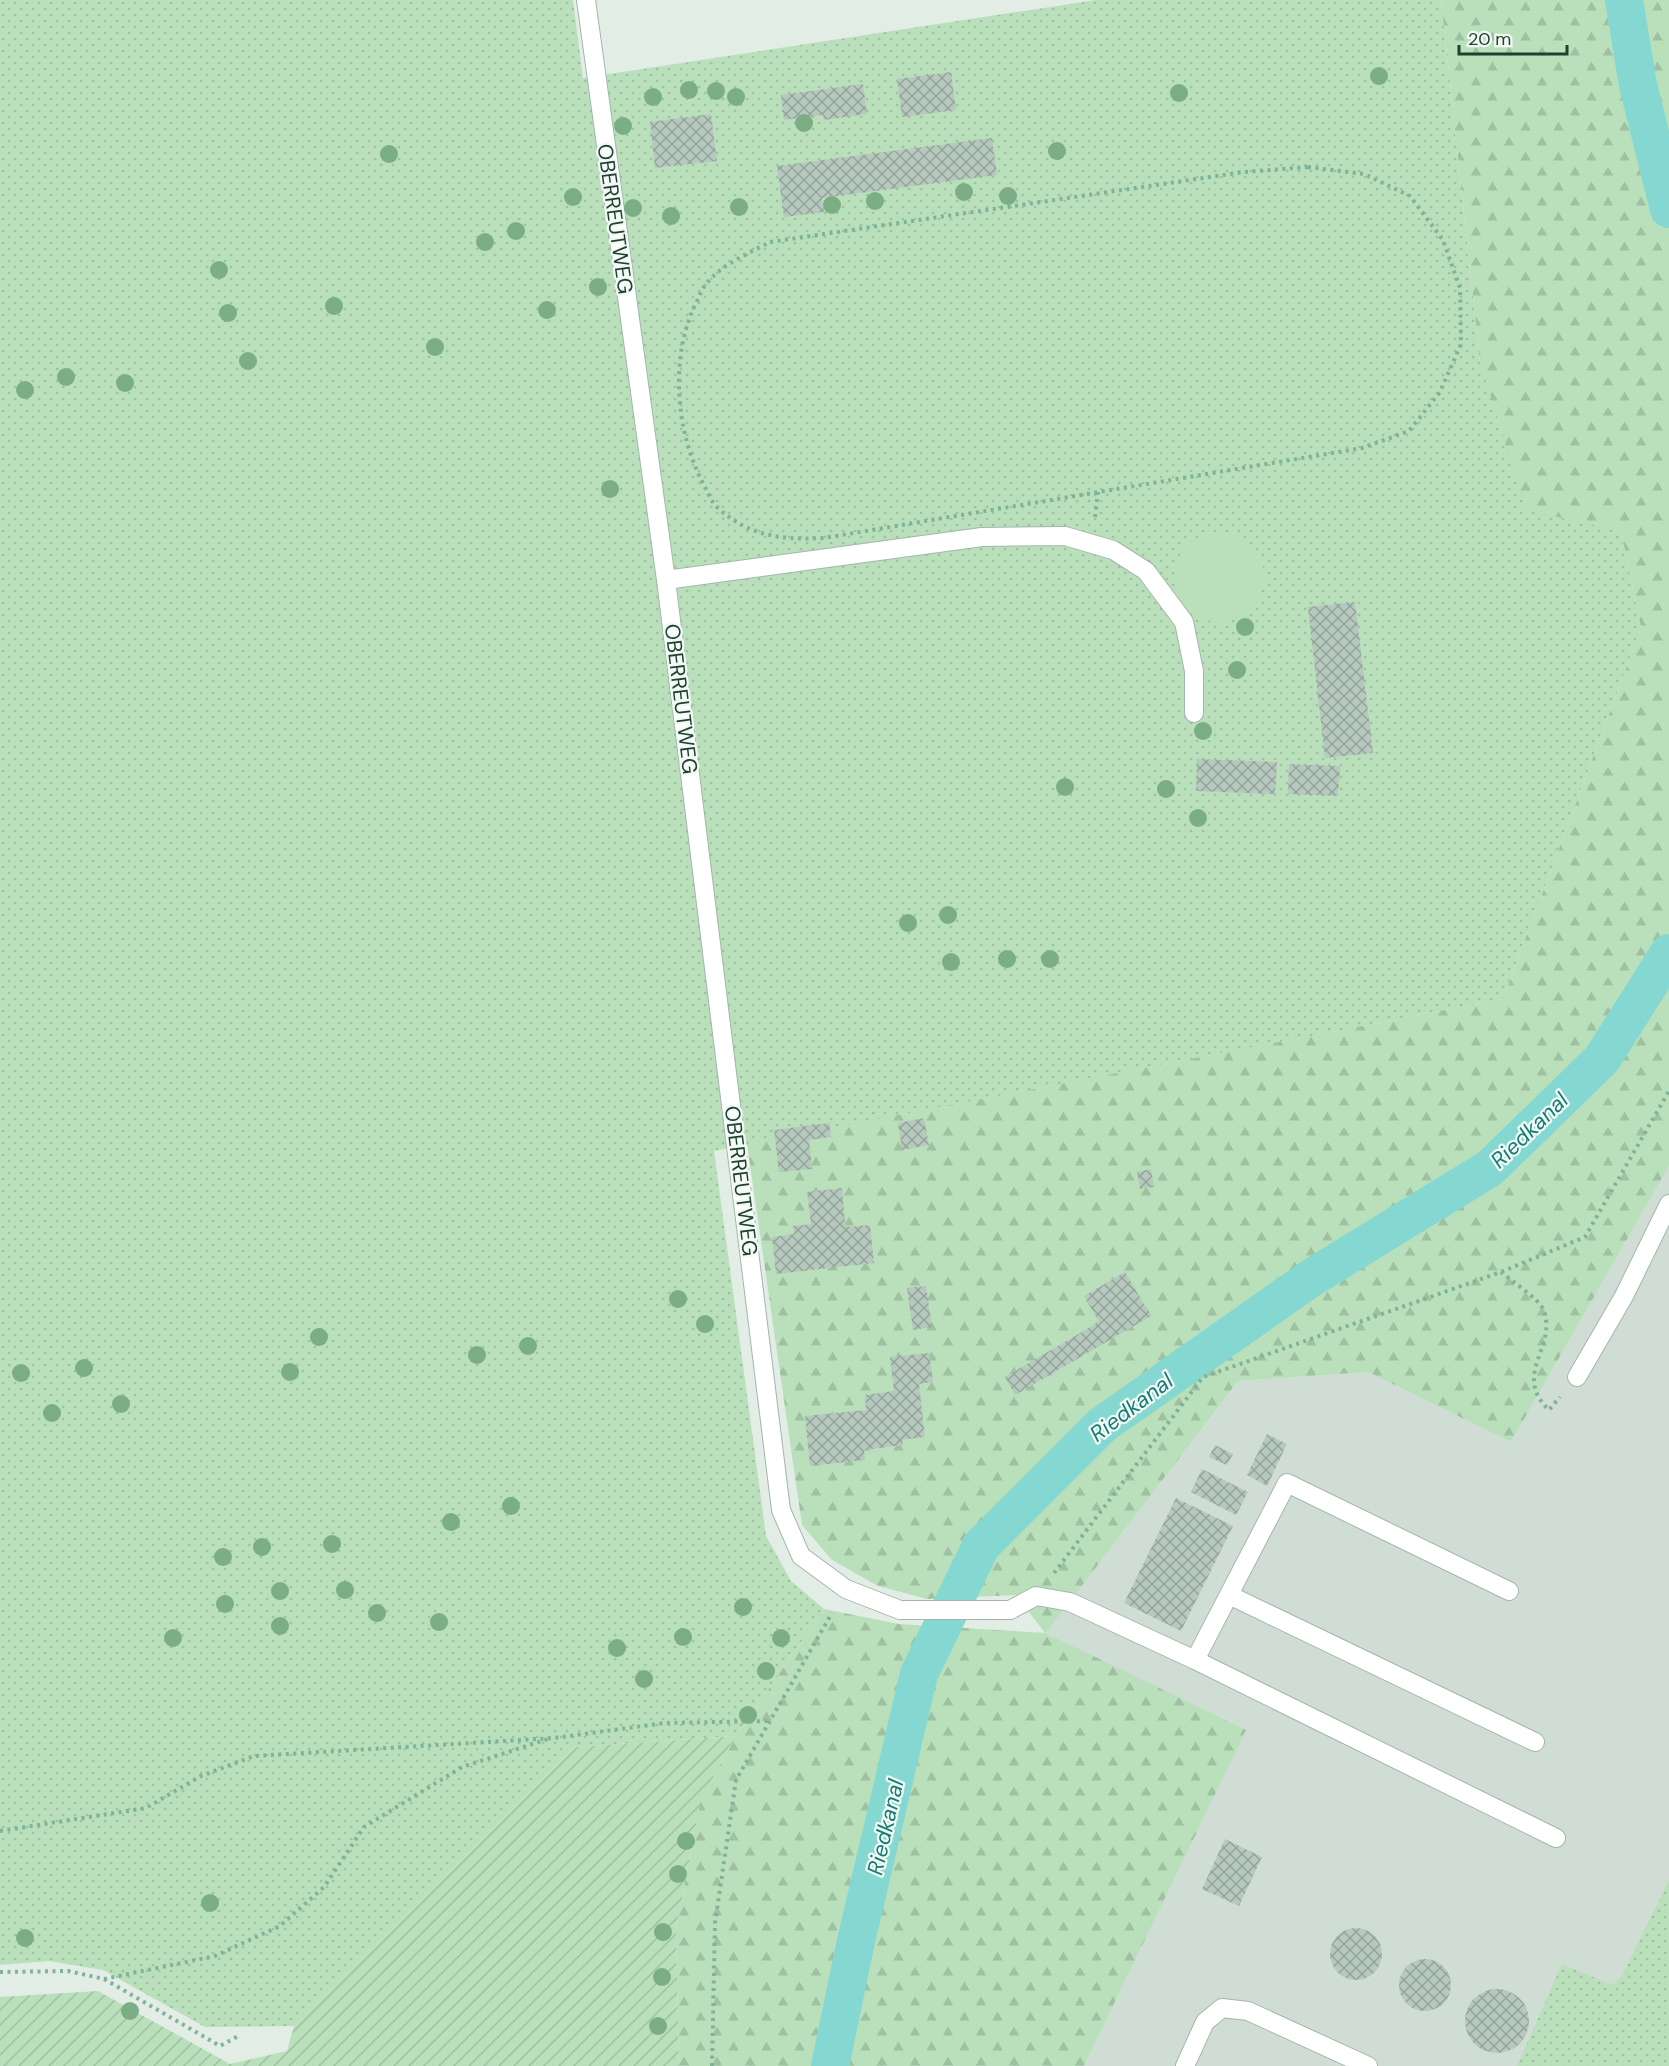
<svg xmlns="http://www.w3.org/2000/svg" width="1669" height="2066" viewBox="0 0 1669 2066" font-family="'DM Sans',sans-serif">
  <defs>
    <pattern id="grass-dots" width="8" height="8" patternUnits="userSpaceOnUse" patternTransform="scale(1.5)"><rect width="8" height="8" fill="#b9e0bb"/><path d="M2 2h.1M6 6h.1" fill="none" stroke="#9fc1a1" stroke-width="1.8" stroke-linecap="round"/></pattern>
    <pattern id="forest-firs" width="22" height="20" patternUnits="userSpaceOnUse" patternTransform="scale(1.5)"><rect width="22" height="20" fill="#b9e0bb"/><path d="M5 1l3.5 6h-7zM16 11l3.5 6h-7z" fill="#9fc1a1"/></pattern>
    <pattern id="garden-furrows" width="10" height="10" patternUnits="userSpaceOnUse" patternTransform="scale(1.5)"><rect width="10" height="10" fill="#b9e0bb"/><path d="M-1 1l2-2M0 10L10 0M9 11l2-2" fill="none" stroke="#9fc1a1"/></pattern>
    <pattern id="building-cross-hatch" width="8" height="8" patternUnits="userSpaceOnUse" patternTransform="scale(1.5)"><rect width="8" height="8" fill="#b7c8be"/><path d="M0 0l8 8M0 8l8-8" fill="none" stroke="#94a49b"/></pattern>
  </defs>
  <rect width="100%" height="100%" fill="#e2ede6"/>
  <path fill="#d0ddd4" d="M 1669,1166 L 1669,2066 L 1084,2066 L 1245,1731 L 1046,1633 L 1238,1381 L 1368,1372 L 1511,1442 Z"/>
  <path fill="url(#grass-dots)" d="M 0,0 L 573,0 L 583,78 L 1096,0 L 1441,0 L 1480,362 L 1621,531 L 1641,628 L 1503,999 L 714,1151 L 766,1536 L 791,1581 L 824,1609 L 736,1736 L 574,1747 L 294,2026 L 205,2027 L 103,1970 L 49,1961 L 0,1965 Z
    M 1669,1880 L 1669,2066 L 1517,2066 L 1562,1964 L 1612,1985 L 1622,1976 Z"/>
  <path fill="url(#forest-firs)" d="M 1441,0 L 1669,0 L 1669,1166 L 1511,1442 L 1368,1372 L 1238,1381 L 1046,1633 L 1246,1730 L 1084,2066 L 679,2066 L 676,1929 L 701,1798 L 736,1736 L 824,1609 L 899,1624 L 1045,1633 L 1016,1595 L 927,1599 L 878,1586 L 832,1560 L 802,1525 L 747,1144 L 1503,999 L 1641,628 L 1621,531 L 1526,510 L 1480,362 Z"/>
  <path fill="#b9e0bb" d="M1174 577a45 45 0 1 1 90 0a45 45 0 1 1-90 0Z"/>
  <path fill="url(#garden-furrows)" d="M 736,1736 L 701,1799 L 676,1929 L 679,2066 L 0,2066 L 0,1997 L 98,1991 L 230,2064 L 287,2051 L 294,2026 L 574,1747 Z"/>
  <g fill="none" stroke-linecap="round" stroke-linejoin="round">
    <path stroke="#85d7d2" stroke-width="38" d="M 1624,0 L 1638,85 L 1669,209
      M 830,2066 L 856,1941 L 919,1674 L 981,1546 L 1102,1425 L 1311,1278 L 1490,1168 L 1602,1059 L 1669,953"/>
  </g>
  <path fill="url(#building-cross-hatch)" d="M 951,72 L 956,110 L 902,117 L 897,79 Z
    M 863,84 L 867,114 L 824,120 L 823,115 L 784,120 L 781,95 Z
    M 711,114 L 717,161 L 655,168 L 650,122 Z
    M 992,138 L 997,175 L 822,198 L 824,212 L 784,217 L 777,166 Z
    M 1355,602 L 1373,753 L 1325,758 L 1308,607 Z
    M 1197,759 L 1277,762 L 1275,794 L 1196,791 Z
    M 1289,764 L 1340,766 L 1338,796 L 1288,794 Z
    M 924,1118 L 929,1145 L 902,1150 L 898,1123 Z
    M 829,1123 L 831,1137 L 809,1140 L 812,1169 L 779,1172 L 774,1130 Z
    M 1151,1169 L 1154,1187 L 1140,1189 L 1137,1172 Z
    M 842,1188 L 845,1223 L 849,1227 L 870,1225 L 874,1263 L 776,1274 L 772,1237 L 794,1234 L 793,1226 L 811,1224 L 807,1192 Z
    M 1125,1272 L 1151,1316 L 1015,1395 L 1005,1377 L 1099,1322 L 1084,1296 Z
    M 926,1286 L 932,1327 L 913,1330 L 907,1288 Z
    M 929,1353 L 933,1382 L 919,1384 L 925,1437 L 902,1440 L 903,1445 L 864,1450 L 865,1460 L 810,1466 L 805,1416 L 866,1410 L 865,1395 L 894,1391 L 890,1357 Z
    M 1267,1434 L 1287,1444 L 1267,1486 L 1247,1475 Z
    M 1215,1445 L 1233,1454 L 1227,1465 L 1209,1457 Z
    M 1202,1469 L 1248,1492 L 1236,1515 L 1191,1492 Z
    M 1176,1498 L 1233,1526 L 1181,1631 L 1124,1603 Z
    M 1225,1839 L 1262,1857 L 1239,1906 L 1202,1889 Z
    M1330 1954a26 26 0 1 1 52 0a26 26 0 1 1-52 0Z
    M1399 1985a26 26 0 1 1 52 0a26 26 0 1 1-52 0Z
    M1465 2021a32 32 0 1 1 64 0a32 32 0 1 1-64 0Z"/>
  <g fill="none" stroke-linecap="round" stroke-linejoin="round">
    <g stroke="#a4b6ac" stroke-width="20">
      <path id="minor" d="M 586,0 L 666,580 L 781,1510 L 801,1556 L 846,1589 L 900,1610 L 1010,1610 L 1036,1596 L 1070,1602 L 1195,1660 L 1556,1838
        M 666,580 L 982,537 L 1065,536 L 1113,550 L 1146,571 L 1184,622 L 1194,671 L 1194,713
        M 1577,1377 L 1624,1296 L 1669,1204
        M 1229,1595 L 1535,1742
        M 1195,1660 L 1287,1483 L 1509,1591
        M 1185,2066 L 1205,2022 L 1222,2008 L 1248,2011 L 1368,2066"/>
    </g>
    <path stroke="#7fb398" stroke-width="4" stroke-dasharray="3 4.5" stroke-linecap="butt" d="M 1308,167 L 1364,174 L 1410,196 L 1443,240 L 1460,288 L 1461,344 L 1440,392 L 1409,431 L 1362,448 L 824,538 C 783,540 750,537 718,508 C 712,503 709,495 706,489 C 676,436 669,360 695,305 C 699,298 701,290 706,284 C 721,265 749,253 770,242 L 1244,172 Z
      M 1095,517 L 1098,492
      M 1501,1272 C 1510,1280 1539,1299 1543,1309 C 1559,1346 1511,1374 1549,1410 L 1560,1397
      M 1054,1573 L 1203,1377 L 1501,1272 L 1585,1237 L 1669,1091
      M 0,1831 L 146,1808 L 201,1776 L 254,1756 L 554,1738 L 665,1723 L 770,1721
      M 0,1972 L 68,1971 L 104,1979 L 220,2046 L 240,2035
      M 104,1979 L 215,1956 L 280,1926 L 324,1887 L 364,1827 L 462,1767 L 548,1739
      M 712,2066 L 715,1923 L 736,1780 L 832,1613"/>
    <use href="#minor" stroke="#fff" stroke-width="18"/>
  </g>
  <g fill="#7bae85">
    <circle cx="1379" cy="76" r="9"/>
    <circle cx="689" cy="90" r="9"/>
    <circle cx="716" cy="91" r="9"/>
    <circle cx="1179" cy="93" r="9"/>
    <circle cx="653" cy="97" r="9"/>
    <circle cx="736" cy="97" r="9"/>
    <circle cx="804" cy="123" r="9"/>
    <circle cx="623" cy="126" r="9"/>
    <circle cx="1057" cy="151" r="9"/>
    <circle cx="389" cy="154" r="9"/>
    <circle cx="964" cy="192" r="9"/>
    <circle cx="1008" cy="196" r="9"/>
    <circle cx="573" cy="197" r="9"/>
    <circle cx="875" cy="201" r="9"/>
    <circle cx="832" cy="205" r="9"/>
    <circle cx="739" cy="207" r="9"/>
    <circle cx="633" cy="208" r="9"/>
    <circle cx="671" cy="216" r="9"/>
    <circle cx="516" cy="231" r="9"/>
    <circle cx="485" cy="242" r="9"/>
    <circle cx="219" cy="270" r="9"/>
    <circle cx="598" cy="287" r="9"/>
    <circle cx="334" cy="306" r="9"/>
    <circle cx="547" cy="310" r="9"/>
    <circle cx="228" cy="313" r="9"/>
    <circle cx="435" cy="347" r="9"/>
    <circle cx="248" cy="361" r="9"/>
    <circle cx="66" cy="377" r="9"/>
    <circle cx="125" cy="383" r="9"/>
    <circle cx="25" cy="390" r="9"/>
    <circle cx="610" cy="489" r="9"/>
    <circle cx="1245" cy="627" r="9"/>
    <circle cx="1237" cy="670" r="9"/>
    <circle cx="1203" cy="731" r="9"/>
    <circle cx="1065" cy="787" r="9"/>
    <circle cx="1166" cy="789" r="9"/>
    <circle cx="1198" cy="818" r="9"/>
    <circle cx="948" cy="915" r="9"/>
    <circle cx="908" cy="923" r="9"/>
    <circle cx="1007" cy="959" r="9"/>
    <circle cx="1050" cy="959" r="9"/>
    <circle cx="951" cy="962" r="9"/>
    <circle cx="678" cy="1299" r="9"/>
    <circle cx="705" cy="1324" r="9"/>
    <circle cx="319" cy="1337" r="9"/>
    <circle cx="528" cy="1346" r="9"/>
    <circle cx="477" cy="1355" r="9"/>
    <circle cx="84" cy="1368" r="9"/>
    <circle cx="290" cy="1372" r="9"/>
    <circle cx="21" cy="1373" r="9"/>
    <circle cx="121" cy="1404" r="9"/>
    <circle cx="52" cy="1413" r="9"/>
    <circle cx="511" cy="1506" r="9"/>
    <circle cx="451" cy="1522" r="9"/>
    <circle cx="332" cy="1544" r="9"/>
    <circle cx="262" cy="1547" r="9"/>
    <circle cx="223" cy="1557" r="9"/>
    <circle cx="345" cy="1590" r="9"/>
    <circle cx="280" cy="1591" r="9"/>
    <circle cx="225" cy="1604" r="9"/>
    <circle cx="743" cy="1607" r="9"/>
    <circle cx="377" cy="1613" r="9"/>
    <circle cx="439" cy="1622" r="9"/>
    <circle cx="280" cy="1626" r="9"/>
    <circle cx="683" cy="1637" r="9"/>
    <circle cx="173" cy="1638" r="9"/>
    <circle cx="781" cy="1638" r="9"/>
    <circle cx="617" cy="1648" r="9"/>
    <circle cx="766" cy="1671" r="9"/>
    <circle cx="644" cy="1679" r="9"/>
    <circle cx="748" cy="1715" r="9"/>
    <circle cx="686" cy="1841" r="9"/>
    <circle cx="678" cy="1874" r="9"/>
    <circle cx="210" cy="1903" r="9"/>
    <circle cx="663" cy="1932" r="9"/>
    <circle cx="25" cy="1938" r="9"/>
    <circle cx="662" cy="1977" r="9"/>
    <circle cx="130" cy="2011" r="9"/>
    <circle cx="658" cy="2026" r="9"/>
  </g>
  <g text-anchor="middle" stroke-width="4.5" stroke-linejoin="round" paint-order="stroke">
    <g font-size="21" fill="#204031" stroke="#f2f9f4">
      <text transform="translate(615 219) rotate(82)" y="7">OBERREUTWEG</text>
      <text transform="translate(681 699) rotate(83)" y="7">OBERREUTWEG</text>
      <text transform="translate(741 1181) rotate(83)" y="7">OBERREUTWEG</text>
    </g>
    <g font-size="22" font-style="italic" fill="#157b77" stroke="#f2f9f4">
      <text transform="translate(1529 1130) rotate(-44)" y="8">Riedkanal</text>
      <text transform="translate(1131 1407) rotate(-37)" y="8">Riedkanal</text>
      <text transform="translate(885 1827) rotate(-77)" y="8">Riedkanal</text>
    </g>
  </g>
  <path d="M1459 45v9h108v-9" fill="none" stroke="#204031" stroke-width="3"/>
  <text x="1468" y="45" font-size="18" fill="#204031" stroke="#f2f9f4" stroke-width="4.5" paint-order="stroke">20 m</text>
</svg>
